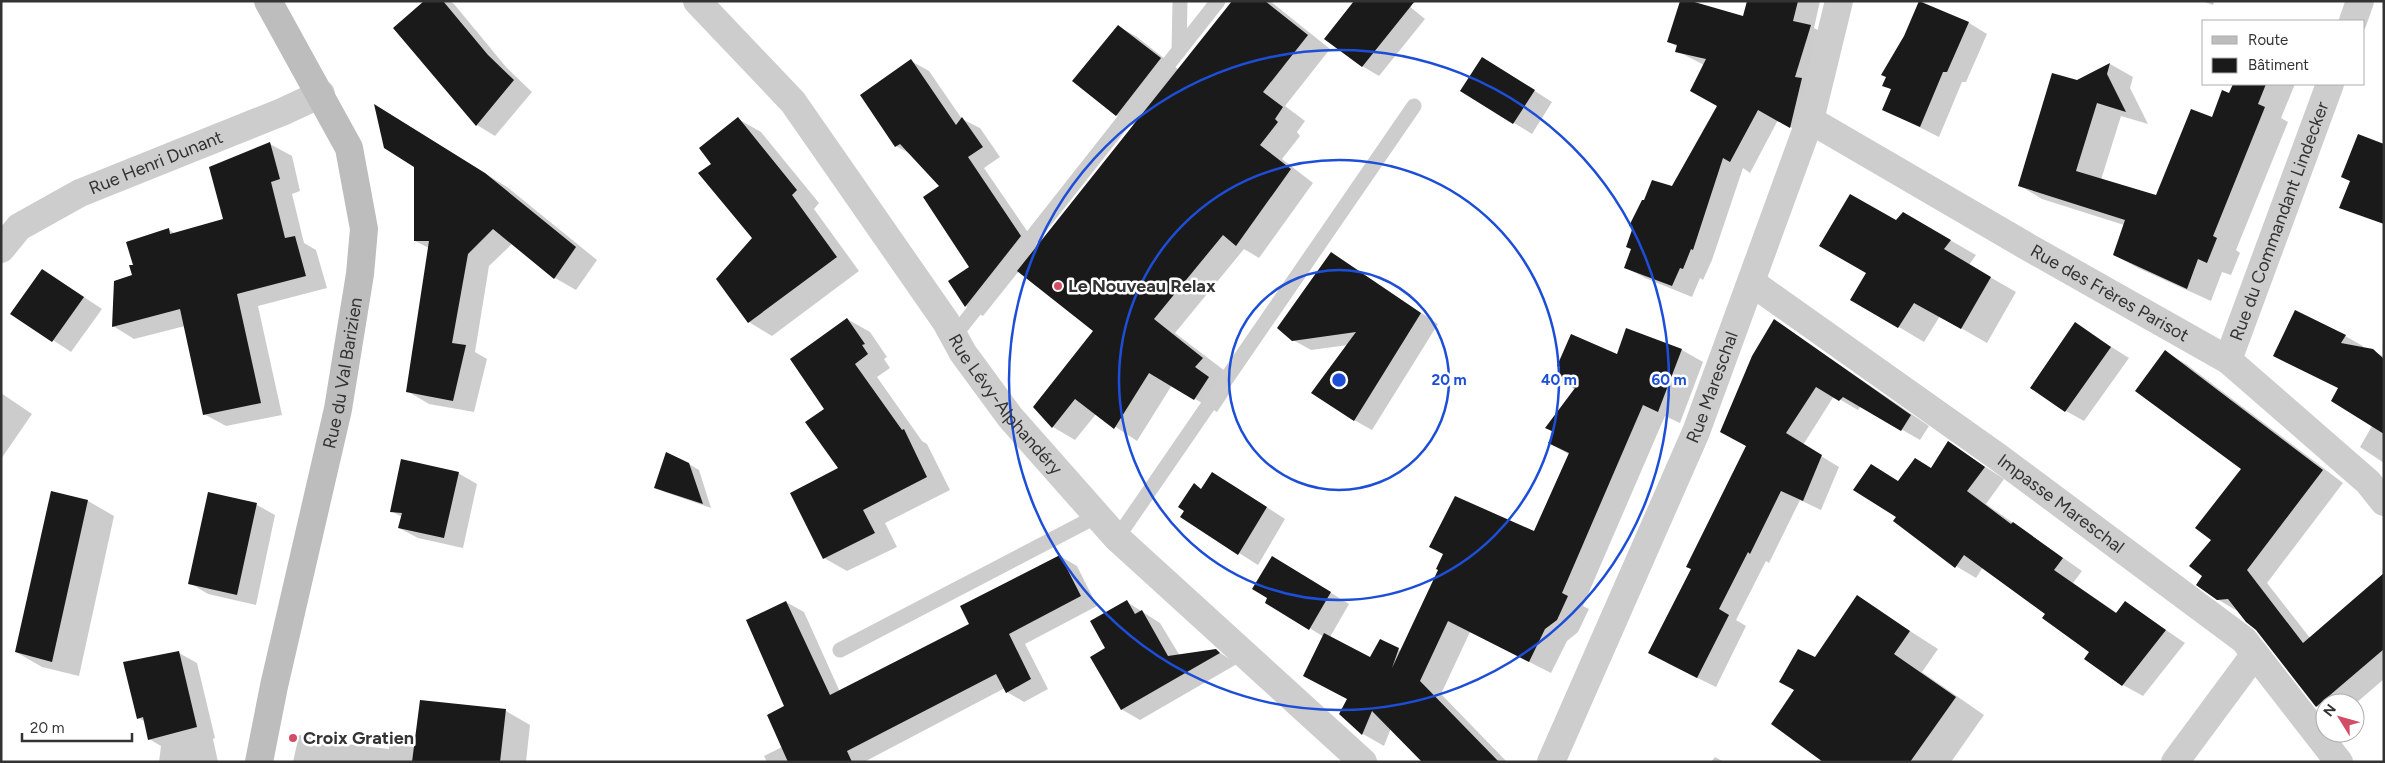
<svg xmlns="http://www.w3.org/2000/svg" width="2385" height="763" viewBox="0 0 2385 763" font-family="Figtree,sans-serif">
  <rect width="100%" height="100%" fill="#fff"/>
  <path fill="#0003" d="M 426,1 L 449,1 L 454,4 L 506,67 L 532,92 L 495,136 L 477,125 L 395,28 Z
    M 1234,1 L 1270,1 L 1330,49 L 1285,106 L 1305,121 L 1297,132 L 1300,136 L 1282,159 L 1313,183 L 1259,258 L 1244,249 L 1175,333 L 1225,371 L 1217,381 L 1231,391 L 1217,412 L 1172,385 L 1137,441 L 1096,414 L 1075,440 L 1053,427 L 1034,407 L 1095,331 L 1019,271 L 983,316 L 966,306 L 950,281 L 970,267 L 941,186 L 912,155 L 896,146 L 911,61 L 929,71 L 962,119 L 980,128 L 1000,157 L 984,168 L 1038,247 L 1135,126 L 1116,115 L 1118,26 L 1137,37 L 1179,70 Z
    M 1403,1 L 1425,19 L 1379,76 L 1362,66 Z
    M 1749,1 L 1820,1 L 1814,28 L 1831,37 L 1810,138 L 1778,120 L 1750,173 L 1743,168 L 1712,260 L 1703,280 L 1700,278 L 1692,297 L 1645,278 L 1625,267 L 1718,106 L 1704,65 L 1677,51 L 1678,47 L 1669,42 L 1744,18 Z
    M 2202,1 L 2214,1 L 2213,5 Z
    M 1920,3 L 1969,23 L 1987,34 L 1966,82 L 1962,82 L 1939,137 L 1883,109 L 1892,90 L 1884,85 Z
    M 2110,64 L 2133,77 L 2130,88 L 2148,124 L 2121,116 L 2101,180 L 2157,197 L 2231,95 L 2235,84 L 2295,84 L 2281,118 L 2288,122 L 2236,250 L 2240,253 L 2231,275 L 2222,272 L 2211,301 L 2138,268 L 2114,255 L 2124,225 L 2042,199 L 2019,185 L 2077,82 Z
    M 1501,69 L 1552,102 L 1532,134 L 1514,123 Z
    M 396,118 L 507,187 L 597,260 L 576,290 L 555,278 L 513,243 L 489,266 L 475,352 L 487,359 L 474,412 L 429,404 L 407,391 L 429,248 L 415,241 L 415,167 Z
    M 738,119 L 761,132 L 819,203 L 814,209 L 859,271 L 772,336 L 749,322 L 754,238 L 713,164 Z
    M 270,144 L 292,156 L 300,191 L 292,194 L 304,243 L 316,250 L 327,288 L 258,306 L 282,415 L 226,426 L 204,414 L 185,326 L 134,339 L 113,326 L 133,276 L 134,266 L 169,230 L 176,234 L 225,220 Z
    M 1903,213 L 1976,255 L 1969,265 L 2016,292 L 1987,343 L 1940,316 L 1924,342 L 1852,299 Z
    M 1331,253 L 1438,324 L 1372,430 L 1354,420 L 1348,345 L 1311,350 L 1293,340 Z
    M 43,270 L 102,309 L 71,352 L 12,313 Z
    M 847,319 L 870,332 L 887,357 L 884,359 L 890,368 L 877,377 L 922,441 L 927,444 L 950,490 L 885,523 L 897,547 L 847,571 L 824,558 L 840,469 L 826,409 Z
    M 1774,320 L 1929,426 L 1920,440 L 1861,406 L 1858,410 L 1834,396 L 1803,445 L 1839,467 L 1821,510 L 1800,500 L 1769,563 L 1766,561 L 1736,620 L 1746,626 L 1716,687 L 1667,663 L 1692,569 L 1747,446 Z
    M 2075,324 L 2129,358 L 2084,421 L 2066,411 Z
    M 1627,330 L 1682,350 L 1703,362 L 1680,423 L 1665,416 L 1583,606 L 1589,609 L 1578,632 L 1567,641 L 1551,673 L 1470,632 L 1441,694 L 1507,762 L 1424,762 L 1391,728 L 1384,746 L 1363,734 L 1324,637 L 1267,602 L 1291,568 L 1349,604 L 1330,637 L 1370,659 L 1380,640 L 1401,651 L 1535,533 L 1570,455 L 1549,443 L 1555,433 L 1547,428 L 1576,390 L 1557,379 L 1618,356 Z
    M 2345,336 L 2363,346 L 2362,348 L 2373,351 L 2384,357 L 2384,463 L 2360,447 L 2372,426 L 2339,388 L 2275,356 Z
    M 2165,352 L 2186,364 L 2343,483 L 2267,583 L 2310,638 L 2384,575 L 2384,679 L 2355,704 L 2325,703 L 2325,711 L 2317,706 L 2257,630 L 2239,612 L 2217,599 L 2204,576 L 2213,539 L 2242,469 Z
    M 1,393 L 32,414 L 1,459 Z
    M 1949,443 L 2004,479 L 1986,504 L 2082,571 L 2073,583 L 2117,613 L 2125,602 L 2185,643 L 2143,696 L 2123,685 L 2091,652 L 2047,614 L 1983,567 L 1976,578 L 1956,566 L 1898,516 L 1899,482 L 1931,469 Z
    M 689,464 L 699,470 L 711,508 L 665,492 L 655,487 Z
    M 458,473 L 477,484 L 463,548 L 418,538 L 399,528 L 402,517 L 391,511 Z
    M 1231,484 L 1285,519 L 1258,565 L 1182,517 L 1194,485 L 1202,490 Z
    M 52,492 L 88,501 L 114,516 L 79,676 L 42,667 L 16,652 Z
    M 209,494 L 257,505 L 275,515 L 256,605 L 208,594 L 190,583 Z
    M 1060,556 L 1077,566 L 1097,606 L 1025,644 L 1048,689 L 1024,702 L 1007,692 L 1005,688 L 864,762 L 767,762 L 764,756 L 782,747 L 786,706 L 786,602 L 804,612 L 840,692 L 971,624 Z
    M 1857,597 L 1938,649 L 1922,672 L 1984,715 L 1951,762 L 1825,762 L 1796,690 Z
    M 1127,602 L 1160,623 L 1180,656 L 1216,650 L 1237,664 L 1140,720 L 1121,709 L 1107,648 Z
    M 179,653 L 197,663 L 215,738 L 213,739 L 218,762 L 159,762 L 161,746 L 149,739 L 146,722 L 138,718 Z
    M 506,711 L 530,725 L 526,762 L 293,762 L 299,735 L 347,744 L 389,749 L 389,744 L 416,747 Z
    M 1715,757 L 1724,762 L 1711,762 Z"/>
  <path fill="#1a1a1a" d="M 424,1 L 443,1 L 488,55 L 514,80 L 476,126 L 393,28 Z
    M 1232,1 L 1265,1 L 1308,35 L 1263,92 L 1283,107 L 1275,119 L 1278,122 L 1260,145 L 1291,169 L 1236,246 L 1223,235 L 1154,319 L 1203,358 L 1195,367 L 1209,377 L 1194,400 L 1149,373 L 1114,429 L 1075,399 L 1052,428 L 1033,407 L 1093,331 L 1017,271 Z
    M 1354,1 L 1415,1 L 1362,67 L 1324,39 Z
    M 1680,1 L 1691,1 L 1743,16 L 1747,1 L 1798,1 L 1793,21 L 1811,25 L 1795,77 L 1802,78 L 1790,128 L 1758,110 L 1730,162 L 1723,158 L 1693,250 L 1691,249 L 1683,269 L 1680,268 L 1672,286 L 1624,268 L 1631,249 L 1626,247 L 1633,227 L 1629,226 L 1642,200 L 1644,200 L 1652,180 L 1672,186 L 1717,106 L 1690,91 L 1706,59 L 1675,52 L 1677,45 L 1667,42 Z
    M 1919,1 L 1969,22 L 1947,72 L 1943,72 L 1920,127 L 1882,110 L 1891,89 L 1882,86 L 1886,77 L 1881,75 L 1904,36 Z
    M 1118,25 L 1161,58 L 1116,116 L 1072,81 Z
    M 1482,57 L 1535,90 L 1513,124 L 1460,91 Z
    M 911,59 L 956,125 L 962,117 L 983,147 L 968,157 L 1021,236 L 965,307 L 948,281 L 969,267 L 923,197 L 939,186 L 900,144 L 895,147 L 860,95 Z
    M 2110,63 L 2107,74 L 2126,112 L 2097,103 L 2076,171 L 2156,195 L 2191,109 L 2212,117 L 2222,90 L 2229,93 L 2233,84 L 2266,84 L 2258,104 L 2265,107 L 2213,236 L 2217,238 L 2207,263 L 2198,259 L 2187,289 L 2113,255 L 2125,220 L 2018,186 L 2052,73 L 2077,80 Z
    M 374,104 L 485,173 L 576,247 L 554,279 L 493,229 L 468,254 L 452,343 L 466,345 L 453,401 L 406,392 L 429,241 L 414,241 L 414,167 L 384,148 Z
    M 738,117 L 797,190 L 792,195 L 837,257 L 748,323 L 716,279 L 752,238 L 698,173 L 711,164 L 699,148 Z
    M 2358,134 L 2384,144 L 2384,224 L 2339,208 L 2350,181 L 2341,177 Z
    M 270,142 L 280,179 L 271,182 L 285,238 L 295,236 L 306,276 L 237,294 L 261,403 L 203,415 L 180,309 L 112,327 L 114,281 L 132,275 L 129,265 L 133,265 L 126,242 L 169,228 L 170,234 L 223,219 L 209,167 Z
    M 1850,194 L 1896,220 L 1903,212 L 1951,240 L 1944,249 L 1991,277 L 1961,329 L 1914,303 L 1898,328 L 1850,300 L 1866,273 L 1819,246 Z
    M 1331,252 L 1421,313 L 1354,421 L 1311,393 L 1356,332 L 1292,341 L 1277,328 Z
    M 42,269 L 84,297 L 52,342 L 10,314 Z
    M 2295,310 L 2346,335 L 2341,343 L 2373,349 L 2384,359 L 2384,434 L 2331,401 L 2338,388 L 2273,356 Z
    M 847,318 L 865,344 L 862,345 L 868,354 L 855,364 L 902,430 L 904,429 L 927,477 L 863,510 L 875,533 L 823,559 L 790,493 L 838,468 L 805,422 L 824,409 L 790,359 Z
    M 1774,319 L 1911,415 L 1901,431 L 1843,397 L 1839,401 L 1816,387 L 1786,433 L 1822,455 L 1803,501 L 1781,491 L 1750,554 L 1748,552 L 1719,609 L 1729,615 L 1697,678 L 1648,653 L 1691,569 L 1686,567 L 1746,446 L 1720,432 L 1752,356 Z
    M 2075,322 L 2111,347 L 2065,412 L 2030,388 Z
    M 1626,328 L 1682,349 L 1658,412 L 1643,405 L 1562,593 L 1568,596 L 1557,620 L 1545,629 L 1529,662 L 1448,621 L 1420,681 L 1499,762 L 1422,762 L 1372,711 L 1362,735 L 1339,714 L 1347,699 L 1303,676 L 1324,633 L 1370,657 L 1380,639 L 1399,648 L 1392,668 L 1438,570 L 1436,569 L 1443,554 L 1429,547 L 1455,496 L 1534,531 L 1569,453 L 1548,443 L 1554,432 L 1545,428 L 1575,388 L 1556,380 L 1560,367 L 1557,366 L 1571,334 L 1617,354 Z
    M 2165,350 L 2323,470 L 2247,570 L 2303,643 L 2384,573 L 2384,649 L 2316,707 L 2256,630 L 2246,622 L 2228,599 L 2217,600 L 2196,585 L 2202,576 L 2189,566 L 2211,540 L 2195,528 L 2241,469 L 2135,391 Z
    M 1948,441 L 1985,467 L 1967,491 L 2011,524 L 2013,522 L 2063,558 L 2054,570 L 2116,613 L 2125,601 L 2166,630 L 2122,686 L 2084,659 L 2089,652 L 2042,618 L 2045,614 L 1964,555 L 1955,568 L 1893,521 L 1896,517 L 1853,490 L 1871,464 L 1898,481 L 1915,458 L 1931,468 Z
    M 666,452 L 689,463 L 703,504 L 654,488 Z
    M 401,459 L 459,472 L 444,538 L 398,528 L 402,513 L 390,512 Z
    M 1212,472 L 1267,507 L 1238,555 L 1180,517 L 1184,511 L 1178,507 L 1194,483 L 1201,489 Z
    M 51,491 L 88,500 L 52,662 L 15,652 Z
    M 208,492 L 257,503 L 237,595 L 188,584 Z
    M 1060,555 L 1081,596 L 1009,634 L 1031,679 L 1006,693 L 996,674 L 847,751 L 852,762 L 788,762 L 767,715 L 784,706 L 746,620 L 786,601 L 830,695 L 969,624 L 960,606 Z
    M 1272,556 L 1331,592 L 1309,630 L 1265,603 L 1267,598 L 1252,589 Z
    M 1857,595 L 1910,631 L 1894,654 L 1956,697 L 1910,762 L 1823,762 L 1771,724 L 1794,690 L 1779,682 L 1798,649 L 1815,657 Z
    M 1127,600 L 1135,614 L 1142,610 L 1168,656 L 1216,649 L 1220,653 L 1121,710 L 1090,657 L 1105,648 L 1090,621 Z
    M 179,651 L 197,727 L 148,740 L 143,717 L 137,719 L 123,662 Z
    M 420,700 L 506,709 L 500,762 L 412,762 Z"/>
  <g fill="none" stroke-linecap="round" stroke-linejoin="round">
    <path stroke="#cdcdcd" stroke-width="15" d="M 1179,51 L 1180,1
      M 954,336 L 1218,1
      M 1117,538 L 1414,106
      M 840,650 L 1097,516"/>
    <g stroke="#cdcdcd" stroke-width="28">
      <path id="s1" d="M 697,1 L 793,102 L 946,322 L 963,353 L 1010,417 L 1117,538 L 1363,762"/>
      <path d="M 2353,21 L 2360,1"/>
      <path id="s2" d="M 1810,120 L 2028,247 L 2228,360 L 2368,482 L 2384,502"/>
      <path id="s3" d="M 1,249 L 19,227 L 80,193 L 282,112 L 321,94"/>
      <path id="s4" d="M 1751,282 L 1998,457 L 2244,640 L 2339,762"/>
      <path id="s5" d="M 2228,360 L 2330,84"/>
      <path id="s6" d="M 1551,762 L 1696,432 L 1810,120 L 1839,1"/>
      <path d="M 2175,762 L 2255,654"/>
    </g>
    <path stroke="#bdbdbd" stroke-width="28" id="s7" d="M 259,762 L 274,686 L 338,409 L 360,274 L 364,229 L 349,148 L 268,1"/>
  </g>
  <g fill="none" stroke="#1d4ed8" stroke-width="2.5">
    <circle cx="1339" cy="380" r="110"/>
    <circle cx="1339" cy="380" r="220"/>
    <circle cx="1339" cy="380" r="330"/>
  </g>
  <g fill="#d24d66" stroke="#fff" stroke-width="2">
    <circle cx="1058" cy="286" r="5"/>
    <circle cx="293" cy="738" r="5"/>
  </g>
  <g text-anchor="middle" stroke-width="5" stroke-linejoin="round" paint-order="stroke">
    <g font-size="18" fill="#333" stroke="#fff">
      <text dy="6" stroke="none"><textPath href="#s3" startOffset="180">Rue Henri Dunant</textPath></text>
      <text dy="6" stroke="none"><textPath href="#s5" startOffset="148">Rue du Commandant Lindecker</textPath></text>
      <text dy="6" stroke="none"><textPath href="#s2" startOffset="346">Rue des Frères Parisot</textPath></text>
      <text dy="6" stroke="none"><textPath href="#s7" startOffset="398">Rue du Val Barizien</textPath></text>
      <text dy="6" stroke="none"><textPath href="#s6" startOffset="408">Rue Mareschal</textPath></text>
      <text dy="6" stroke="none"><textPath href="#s1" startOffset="509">Rue Lévy-Alphandéry</textPath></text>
      <text dy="6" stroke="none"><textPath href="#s4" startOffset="381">Impasse Mareschal</textPath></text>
    </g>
    <g font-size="18" font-weight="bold" fill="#333" stroke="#fff" text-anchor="start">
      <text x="1068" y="292">Le Nouveau Relax</text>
      <text x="303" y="744">Croix Gratien</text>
    </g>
  </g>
  <circle cx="1339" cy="380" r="8" fill="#1d4ed8" stroke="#fff" stroke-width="2.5"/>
  <g font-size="15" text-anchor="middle" font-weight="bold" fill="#1d4ed8" stroke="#fff" stroke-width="5" stroke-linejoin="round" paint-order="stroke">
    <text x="1449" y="385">20 m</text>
    <text x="1559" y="385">40 m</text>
    <text x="1669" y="385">60 m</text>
  </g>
  <rect width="2385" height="763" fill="none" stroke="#333333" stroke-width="5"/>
  <rect x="2202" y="20" width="162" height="65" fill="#ffffff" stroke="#adadad"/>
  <rect x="2212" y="36" width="25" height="8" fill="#bdbdbd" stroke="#adadad"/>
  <text x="2248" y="45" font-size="15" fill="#333333">Route</text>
  <rect x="2212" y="58" width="25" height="15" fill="#1a1a1a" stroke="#adadad"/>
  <text x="2248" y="70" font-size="15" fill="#333333">Bâtiment</text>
  <g transform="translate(2340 718) rotate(307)"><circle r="24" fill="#ffffff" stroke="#adadad"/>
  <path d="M0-4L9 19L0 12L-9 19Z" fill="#d24d66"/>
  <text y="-8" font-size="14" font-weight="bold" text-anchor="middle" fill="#333333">N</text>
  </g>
  <path d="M22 733v8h110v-8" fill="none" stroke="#333333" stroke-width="2.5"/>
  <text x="30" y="733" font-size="15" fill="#333333" stroke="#ffffff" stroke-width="4" paint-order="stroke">20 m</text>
</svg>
